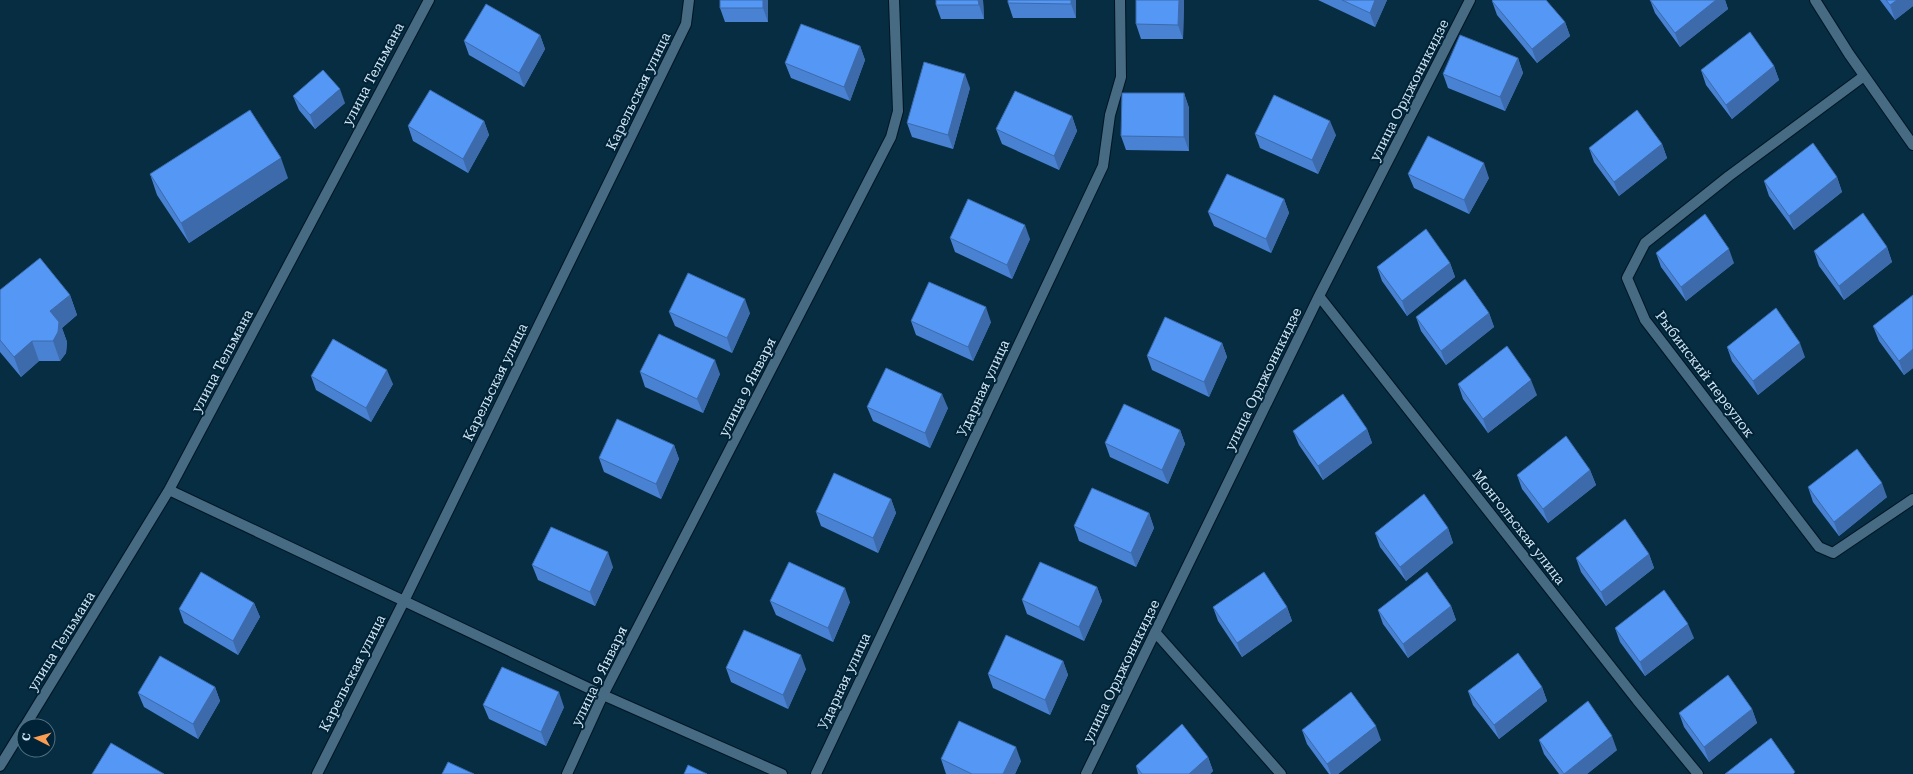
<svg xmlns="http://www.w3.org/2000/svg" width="1913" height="774" viewBox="0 0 1913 774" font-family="'Roboto Serif',serif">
  <rect width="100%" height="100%" fill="#062d42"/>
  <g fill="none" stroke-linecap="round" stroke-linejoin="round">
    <g stroke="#001424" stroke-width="12">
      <path id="minor" d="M 1815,0 L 1849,54 L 1913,145
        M 1864,76 L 1729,176 L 1645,243 L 1627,278 L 1645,320 L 1819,547 L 1833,553 L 1913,499
        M 1319,296 L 1637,700 L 1698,774
        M 169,490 L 603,695 L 782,774
        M 1155,632 L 1281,774
        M 25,726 L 169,490 L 429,0
        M 0,766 L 24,727
        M 317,774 L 404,601 L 686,24 L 689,0
        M 567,774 L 603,695 L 891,137 L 898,111 L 894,0
        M 816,774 L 1103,166 L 1110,115 L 1121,77 L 1120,0
        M 1086,774 L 1319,296 L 1470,0"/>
    </g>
    <use href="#minor" stroke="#466b82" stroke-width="10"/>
  </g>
  <path fill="#4982d2" d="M 768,0 L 768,22 L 725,22 L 720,8 Z
    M 983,0 L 984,19 L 941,19 L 936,5 Z
    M 1008,0 L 1076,0 L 1076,18 L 1013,18 L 1008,3 Z
    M 1136,0 L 1184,0 L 1183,39 L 1141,39 L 1136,24 Z
    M 1318,0 L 1387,0 L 1375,27 Z
    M 1650,0 L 1725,0 L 1728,9 L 1680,47 L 1655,13 Z
    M 1880,0 L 1913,0 L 1913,6 L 1895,20 Z
    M 1492,1 L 1565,22 L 1570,36 L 1537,63 L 1497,15 Z
    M 540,35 L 545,49 L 524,87 L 469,55 L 464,41 Z
    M 860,46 L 865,60 L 850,101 L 791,78 L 785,63 Z
    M 1518,58 L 1523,73 L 1505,111 L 1448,88 L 1443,74 Z
    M 1774,66 L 1779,80 L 1732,119 L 1706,85 L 1701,70 Z
    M 970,88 L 953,149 L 912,137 L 907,123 Z
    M 1184,93 L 1189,108 L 1189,151 L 1126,150 L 1121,136 Z
    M 293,96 L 345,103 L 315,129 L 299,110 Z
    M 1072,116 L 1077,131 L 1059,170 L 1002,144 L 996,129 Z
    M 484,121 L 489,135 L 468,173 L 413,141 L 408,126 Z
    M 1255,134 L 1336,135 L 1318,174 L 1260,148 Z
    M 1662,144 L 1667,158 L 1619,196 L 1594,162 L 1589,148 Z
    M 150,174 L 288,178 L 189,243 L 157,195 Z
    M 1408,174 L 1489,178 L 1469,214 L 1414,188 Z
    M 1837,177 L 1842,192 L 1794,230 L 1769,196 L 1764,181 Z
    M 1284,199 L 1289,213 L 1271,253 L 1214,226 L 1208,212 Z
    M 950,238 L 1030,239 L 1012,279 L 955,252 Z
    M 1887,247 L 1892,262 L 1844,300 L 1819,266 L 1814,251 Z
    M 1656,253 L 1734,263 L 1686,301 L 1661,267 Z
    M 1450,263 L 1455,277 L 1407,316 L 1382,281 L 1377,267 Z
    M 0,290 L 70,295 L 77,315 L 62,328 L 67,342 L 66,353 L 60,361 L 39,361 L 21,377 L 0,352 Z
    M 1913,295 L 1913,368 L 1904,375 L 1879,341 L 1873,326 Z
    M 669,312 L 750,313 L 732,353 L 675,326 Z
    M 1489,313 L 1494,327 L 1446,365 L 1421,331 L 1416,317 Z
    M 911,321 L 991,322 L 973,361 L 916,335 Z
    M 1222,343 L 1227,357 L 1209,397 L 1152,370 L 1147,356 Z
    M 1727,347 L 1805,357 L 1758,395 L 1732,361 Z
    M 640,372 L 720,374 L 703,413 L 645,387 Z
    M 311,376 L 393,384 L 371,422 L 316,390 Z
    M 1458,384 L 1537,395 L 1488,433 L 1463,399 Z
    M 867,407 L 948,408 L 930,448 L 873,421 Z
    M 1367,429 L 1372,443 L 1323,480 L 1299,445 L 1293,431 Z
    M 1180,430 L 1185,444 L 1168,484 L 1110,457 L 1105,443 Z
    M 674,445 L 679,459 L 661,499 L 604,472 L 599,458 Z
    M 1590,470 L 1596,485 L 1548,523 L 1522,489 L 1517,475 Z
    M 1808,487 L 1887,497 L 1839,536 L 1813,502 Z
    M 891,499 L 896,513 L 878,553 L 821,526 L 816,512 Z
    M 1149,513 L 1154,528 L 1136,567 L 1079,541 L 1074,526 Z
    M 1448,528 L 1453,543 L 1406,581 L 1380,547 L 1375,533 Z
    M 1649,554 L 1654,568 L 1606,606 L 1581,572 L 1576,558 Z
    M 532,565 L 613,567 L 595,606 L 538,580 Z
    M 1097,587 L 1102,601 L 1084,641 L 1027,614 L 1022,600 Z
    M 770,601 L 850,602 L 833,642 L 776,615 Z
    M 254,603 L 260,617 L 238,655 L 184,623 L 179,609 Z
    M 1451,606 L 1456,620 L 1408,658 L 1383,624 L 1378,610 Z
    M 1213,607 L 1287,607 L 1292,621 L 1242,657 L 1218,621 Z
    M 1615,628 L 1694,638 L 1645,676 L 1620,642 Z
    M 1063,661 L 1068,675 L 1050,715 L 993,688 L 988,674 Z
    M 726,668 L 806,669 L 788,709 L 731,682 Z
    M 215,687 L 220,701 L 198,739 L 144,707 L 138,693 Z
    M 1542,687 L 1547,701 L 1499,739 L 1473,705 L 1468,691 Z
    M 483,705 L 564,707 L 546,746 L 489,719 Z
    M 1752,709 L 1757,723 L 1709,762 L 1684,727 L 1679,713 Z
    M 1302,730 L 1381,740 L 1338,774 L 1329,774 L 1307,744 Z
    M 1539,740 L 1617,750 L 1587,774 L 1559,774 L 1544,754 Z
    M 1208,757 L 1213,771 L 1210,774 L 1138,774 L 1136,766 Z
    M 941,759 L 1021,761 L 1015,774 L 946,774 Z"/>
  <path fill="#3c6aab" d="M 763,0 L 768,0 L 768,22 L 763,8 Z
    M 978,0 L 983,0 L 984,19 L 979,5 Z
    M 1071,0 L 1076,0 L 1076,18 L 1071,4 Z
    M 1179,0 L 1184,0 L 1183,39 L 1178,25 Z
    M 1375,0 L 1387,0 L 1375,27 L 1370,13 Z
    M 1716,0 L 1725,0 L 1728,9 L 1680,47 L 1675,33 Z
    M 1897,0 L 1913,0 L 1913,6 L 1895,20 L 1890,5 Z
    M 1565,22 L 1570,36 L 1537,63 L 1532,49 Z
    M 540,35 L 545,49 L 524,87 L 519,73 Z
    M 860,46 L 865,60 L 850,101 L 844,87 Z
    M 1518,58 L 1523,73 L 1505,111 L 1500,97 Z
    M 1774,66 L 1779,80 L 1732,119 L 1726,105 Z
    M 965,74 L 970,88 L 953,149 L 948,135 Z
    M 340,89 L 345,103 L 315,129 L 310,115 Z
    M 1184,93 L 1189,108 L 1189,151 L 1184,137 Z
    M 1072,116 L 1077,131 L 1059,170 L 1054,156 Z
    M 484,121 L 489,135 L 468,173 L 463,159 Z
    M 1330,121 L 1336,135 L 1318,174 L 1312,160 Z
    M 1662,144 L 1667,158 L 1619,196 L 1614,182 Z
    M 281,158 L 288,178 L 189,243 L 181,223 Z
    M 1484,163 L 1489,178 L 1469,214 L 1464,200 Z
    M 1837,177 L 1842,192 L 1794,230 L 1789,216 Z
    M 1284,199 L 1289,213 L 1271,253 L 1266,239 Z
    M 1025,225 L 1030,239 L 1012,279 L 1007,265 Z
    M 1887,247 L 1892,262 L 1844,300 L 1839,286 Z
    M 1729,249 L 1734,263 L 1686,301 L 1681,287 Z
    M 1450,263 L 1455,277 L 1407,316 L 1402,301 Z
    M 70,295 L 77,315 L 62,328 L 67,342 L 66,353 L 60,361 L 53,341 L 50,311 Z
    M 745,299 L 750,313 L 732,353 L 727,338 Z
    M 986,307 L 991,322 L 973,361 L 968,347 Z
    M 1489,313 L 1494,327 L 1446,365 L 1441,351 Z
    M 32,341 L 39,361 L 21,377 L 14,357 Z
    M 1222,343 L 1227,357 L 1209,397 L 1204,382 Z
    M 1800,343 L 1805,357 L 1758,395 L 1753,381 Z
    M 1913,349 L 1913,368 L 1904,375 L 1899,361 Z
    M 715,360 L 720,374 L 703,413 L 697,399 Z
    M 387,370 L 393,384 L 371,422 L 366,408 Z
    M 1531,380 L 1537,395 L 1488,433 L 1483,419 Z
    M 942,394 L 948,408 L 930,448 L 925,433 Z
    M 1367,429 L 1372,443 L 1323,480 L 1318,466 Z
    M 1180,430 L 1185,444 L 1168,484 L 1162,470 Z
    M 674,445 L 679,459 L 661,499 L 656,484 Z
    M 1590,470 L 1596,485 L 1548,523 L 1543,509 Z
    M 1882,483 L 1887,497 L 1839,536 L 1834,522 Z
    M 891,499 L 896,513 L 878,553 L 873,538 Z
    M 1149,513 L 1154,528 L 1136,567 L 1131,553 Z
    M 1448,528 L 1453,543 L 1406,581 L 1400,567 Z
    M 608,552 L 613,567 L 595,606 L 590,592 Z
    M 1649,554 L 1654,568 L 1606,606 L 1601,592 Z
    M 1097,587 L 1102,601 L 1084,641 L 1079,627 Z
    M 845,588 L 850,602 L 833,642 L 828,628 Z
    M 254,603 L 260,617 L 238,655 L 233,641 Z
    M 1451,606 L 1456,620 L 1408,658 L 1403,644 Z
    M 1287,607 L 1292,621 L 1242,657 L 1237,643 Z
    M 1688,624 L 1694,638 L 1645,676 L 1640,662 Z
    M 801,655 L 806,669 L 788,709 L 783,695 Z
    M 1063,661 L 1068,675 L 1050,715 L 1045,700 Z
    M 215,687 L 220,701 L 198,739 L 193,724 Z
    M 1542,687 L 1547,701 L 1499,739 L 1494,725 Z
    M 559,692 L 564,707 L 546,746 L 541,732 Z
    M 1752,709 L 1757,723 L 1709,762 L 1704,747 Z
    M 1376,726 L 1381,740 L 1338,774 L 1331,774 L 1327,764 Z
    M 1612,736 L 1617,750 L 1587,774 L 1564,774 Z
    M 1016,747 L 1021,761 L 1015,774 L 1003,774 Z
    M 1208,757 L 1213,771 L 1210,774 L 1189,774 Z"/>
  <path fill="#5597f4" stroke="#3c6aab" d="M 720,0 L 763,0 L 763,8 L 720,8 Z
    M 936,0 L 978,0 L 979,5 L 936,5 Z
    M 1008,0 L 1071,0 L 1071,4 L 1008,3 Z
    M 1136,0 L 1179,0 L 1178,25 L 1136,24 Z
    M 1342,0 L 1375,0 L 1370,13 Z
    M 1493,0 L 1546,0 L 1565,22 L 1532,49 L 1492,1 Z
    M 1650,0 L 1716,0 L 1675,33 Z
    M 1886,0 L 1897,0 L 1890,5 Z
    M 486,4 L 540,35 L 519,73 L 464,41 Z
    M 801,24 L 860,46 L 844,87 L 785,63 Z
    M 1750,32 L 1774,66 L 1726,105 L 1701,70 Z
    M 1460,35 L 1518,58 L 1500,97 L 1443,74 Z
    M 924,62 L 965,74 L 948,135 L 907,123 Z
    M 323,70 L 340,89 L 310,115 L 293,96 Z
    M 430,90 L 484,121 L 463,159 L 408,126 Z
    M 1015,91 L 1072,116 L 1054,156 L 996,129 Z
    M 1122,93 L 1184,93 L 1184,137 L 1121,136 Z
    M 1274,95 L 1330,121 L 1312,160 L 1255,134 Z
    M 250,110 L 281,158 L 181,223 L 150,174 Z
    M 1637,110 L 1662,144 L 1614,182 L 1589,148 Z
    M 1428,136 L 1484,163 L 1464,200 L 1408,174 Z
    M 1813,143 L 1837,177 L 1789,216 L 1764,181 Z
    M 1227,174 L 1284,199 L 1266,239 L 1208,212 Z
    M 968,199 L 1025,225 L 1007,265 L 950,238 Z
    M 1863,213 L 1887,247 L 1839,286 L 1814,251 Z
    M 1705,214 L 1729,249 L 1681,287 L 1656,253 Z
    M 1426,229 L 1450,263 L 1402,301 L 1377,267 Z
    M 40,258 L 70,295 L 50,311 L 59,322 L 58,332 L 53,341 L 32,341 L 14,357 L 0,340 L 0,290 Z
    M 688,273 L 745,299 L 727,338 L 669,312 Z
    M 1465,279 L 1489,313 L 1441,351 L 1416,317 Z
    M 929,282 L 986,307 L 968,347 L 911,321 Z
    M 1913,295 L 1913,349 L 1899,361 L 1873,326 Z
    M 1776,308 L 1800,343 L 1753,381 L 1727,347 Z
    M 1165,317 L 1222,343 L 1204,382 L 1147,356 Z
    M 659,334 L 715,360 L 697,399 L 640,372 Z
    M 333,339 L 387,370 L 366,408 L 311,376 Z
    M 1507,346 L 1531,380 L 1483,419 L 1458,384 Z
    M 886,368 L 942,394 L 925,433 L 867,407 Z
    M 1343,394 L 1367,429 L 1318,466 L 1293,431 Z
    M 1124,404 L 1180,430 L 1162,470 L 1105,443 Z
    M 617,419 L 674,445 L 656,484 L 599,458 Z
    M 1566,436 L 1590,470 L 1543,509 L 1517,475 Z
    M 1857,449 L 1882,483 L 1834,522 L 1808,487 Z
    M 834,473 L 891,499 L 873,538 L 816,512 Z
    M 1092,488 L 1149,513 L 1131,553 L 1074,526 Z
    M 1424,494 L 1448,528 L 1400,567 L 1375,533 Z
    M 1625,519 L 1649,554 L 1601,592 L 1576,558 Z
    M 551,527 L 608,552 L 590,592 L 532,565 Z
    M 789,562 L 845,588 L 828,628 L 770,601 Z
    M 1040,562 L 1097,587 L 1079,627 L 1022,600 Z
    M 201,572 L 254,603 L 233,641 L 179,609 Z
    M 1264,572 L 1287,607 L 1237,643 L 1213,607 Z
    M 1427,572 L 1451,606 L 1403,644 L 1378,610 Z
    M 1664,590 L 1688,624 L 1640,662 L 1615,628 Z
    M 744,630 L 801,655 L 783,695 L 726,668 Z
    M 1006,635 L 1063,661 L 1045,700 L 988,674 Z
    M 1518,653 L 1542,687 L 1494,725 L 1468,691 Z
    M 160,656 L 215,687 L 193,724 L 138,693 Z
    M 502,667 L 559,692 L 541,732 L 483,705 Z
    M 1728,675 L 1752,709 L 1704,747 L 1679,713 Z
    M 1351,692 L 1376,726 L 1327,764 L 1302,730 Z
    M 1588,701 L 1612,736 L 1564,774 L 1539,740 Z
    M 959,721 L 1016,747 L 1003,774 L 972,774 L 941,759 Z
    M 1182,724 L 1208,757 L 1189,774 L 1142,774 L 1136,766 Z
    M 1771,738 L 1795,772 L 1793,774 L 1725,774 Z
    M 111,743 L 164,774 L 92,774 Z
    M 448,762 L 474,774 L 442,774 Z
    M 688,765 L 707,774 L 684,774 Z"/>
  <g text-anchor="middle" stroke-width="4" stroke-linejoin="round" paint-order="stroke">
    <g font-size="14" fill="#d1e5f3" stroke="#002337">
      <text transform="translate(373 74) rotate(-62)" y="5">улица Тельмана</text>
      <text transform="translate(1409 90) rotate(-63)" y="5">улица Орджоникидзе</text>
      <text transform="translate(638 91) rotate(-64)" y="5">Карельская улица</text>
      <text transform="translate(222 361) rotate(-62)" y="5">улица Тельмана</text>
      <text transform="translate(1705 374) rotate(53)" y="5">Рыбинский переулок</text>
      <text transform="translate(1263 379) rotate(-64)" y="5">улица Орджоникидзе</text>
      <text transform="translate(495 382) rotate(-64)" y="5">Карельская улица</text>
      <text transform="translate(747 387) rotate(-63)" y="5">улица 9 Января</text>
      <text transform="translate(983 388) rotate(-65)" y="5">Ударная улица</text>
      <text transform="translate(1519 527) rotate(52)" y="5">Монгольская улица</text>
      <text transform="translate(61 641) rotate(-58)" y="5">улица Тельмана</text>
      <text transform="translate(1121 671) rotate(-64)" y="5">улица Орджоникидзе</text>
      <text transform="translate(352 673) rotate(-63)" y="5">Карельская улица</text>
      <text transform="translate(599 676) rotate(-64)" y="5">улица 9 Января</text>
      <text transform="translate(844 681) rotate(-65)" y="5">Ударная улица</text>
    </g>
  </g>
  <g transform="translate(36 738) rotate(276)"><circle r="19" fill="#002337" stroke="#547182"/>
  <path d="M0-3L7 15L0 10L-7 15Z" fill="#fc9e52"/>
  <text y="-6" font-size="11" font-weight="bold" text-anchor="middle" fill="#d1e5f3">С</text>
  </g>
</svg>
